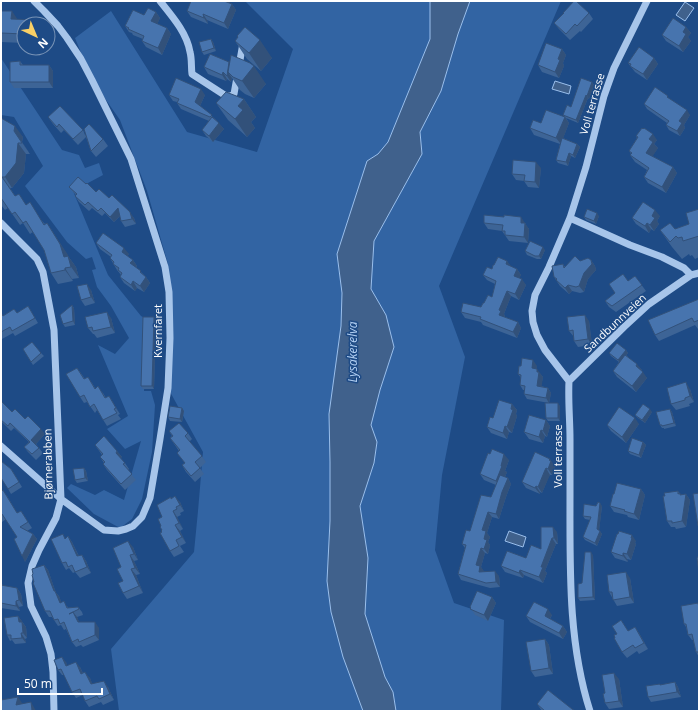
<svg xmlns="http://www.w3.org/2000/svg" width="700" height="712" viewBox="0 0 700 712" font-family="'Open Sans',sans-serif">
  <rect width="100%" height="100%" fill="#1e4b86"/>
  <path fill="#3264a3" d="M 245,1 L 561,1 L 439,286 L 465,357 L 442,475 L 435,550 L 454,603 L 504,620 L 501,711 L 119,711 L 111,649 L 194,552 L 198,511 L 203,452 L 169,390 L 170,338 L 168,264 L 147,191 L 120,120 L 92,80 L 75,38 L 111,11 L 187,132 L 257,152 L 293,49 Z
    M 1,58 L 62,150 L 79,155 L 85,168 L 99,163 L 103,175 L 73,191 L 108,275 L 141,316 L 148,320 L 144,391 L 151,391 L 155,405 L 152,452 L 142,499 L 132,519 L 120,528 L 94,514 L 67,488 L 71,484 L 95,495 L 104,490 L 124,500 L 141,441 L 125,449 L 107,429 L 128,416 L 98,345 L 115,354 L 129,338 L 111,306 L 97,287 L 92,270 L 96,269 L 92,257 L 86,259 L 67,242 L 25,186 L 43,166 L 14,117 L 1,115 Z"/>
  <path fill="#40618c" stroke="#9abfec" d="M 430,1 L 470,1 L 458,34 L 441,91 L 420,132 L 422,154 L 374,241 L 371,289 L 386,315 L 394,347 L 380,390 L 371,425 L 377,442 L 374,463 L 360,506 L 368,558 L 365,614 L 385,677 L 393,692 L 396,711 L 363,711 L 343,657 L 331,612 L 327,581 L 330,521 L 330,462 L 329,414 L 341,326 L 342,293 L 337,254 L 367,161 L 378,154 L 388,142 L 430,39 Z
    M 685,2 L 694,8 L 685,21 L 676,15 Z
    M 555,81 L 571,86 L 569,94 L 552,89 Z
    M 509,531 L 526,537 L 523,547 L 505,541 Z"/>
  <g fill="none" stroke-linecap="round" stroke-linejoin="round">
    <path stroke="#a7c5ea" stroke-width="7" d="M 160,1 C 172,16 187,33 190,52 C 192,59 191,67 192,74 L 226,96 L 231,96 L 234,94 L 243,43
      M 570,218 L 630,245 L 662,257 L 684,268 L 691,275
      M 1,223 L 37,259 L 43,272 L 54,330 L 61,499 L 56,518 L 39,550 L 32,566 L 28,583 L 31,606 L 46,637 L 51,654 L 53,672 L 54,711
      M 569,381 L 624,327 L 649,304 L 691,275 L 699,273
      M 1,446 L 61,499 L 104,530 L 118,531 L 126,529 L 133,526 L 142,517 L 150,498 L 160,439 L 168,388 L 170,338 L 169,292 L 165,267 L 131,159 L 92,80 L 81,59 L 67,38 L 58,26 L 44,11 L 34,1
      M 590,711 C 568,642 570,569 570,497 C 570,478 570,458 570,439 C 570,420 568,401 569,381 L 545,350 L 537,335 L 533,322 L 532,311 L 535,295 L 549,267 L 570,218 L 586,167 L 604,96 L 614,68 L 647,1"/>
  </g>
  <path fill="#3d6496" d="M 232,4 L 236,10 L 228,29 L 207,20 L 208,24 L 191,17 L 187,11 Z
    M 1,11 L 17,19 L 36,20 L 39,24 L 24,24 L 24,43 L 1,42 Z
    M 156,12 L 160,18 L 157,24 L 167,28 L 171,34 L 162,55 L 146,47 L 142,41 L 143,39 L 133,35 L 132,33 L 129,32 L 125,26 L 144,15 Z
    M 589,13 L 593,19 L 581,32 L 580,31 L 570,40 L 559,29 L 554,23 Z
    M 686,27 L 691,33 L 688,37 L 691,41 L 683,52 L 666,41 L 662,35 Z
    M 237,36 L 272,58 L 261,71 L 247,59 L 235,41 L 238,38 Z
    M 211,39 L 213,42 L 216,51 L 204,55 L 202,52 Z
    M 562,49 L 566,55 L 563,63 L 564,66 L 559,78 L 542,72 L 538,65 Z
    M 210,54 L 266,84 L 254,98 L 245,94 L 240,90 L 232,78 L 231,82 L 227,79 L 226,81 L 208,74 L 204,67 Z
    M 654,58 L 658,64 L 647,80 L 635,72 L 628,63 Z
    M 20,61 L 23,65 L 49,65 L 53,71 L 53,88 L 14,88 L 10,82 Z
    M 592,82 L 594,85 L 589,99 L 588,98 L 578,123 L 566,118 L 569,123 L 563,138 L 577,144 L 580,147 L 575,158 L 571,156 L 568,166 L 558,163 L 556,160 L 560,144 L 534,135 L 530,128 L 541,123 L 564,117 L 563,115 L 571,107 Z
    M 169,95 L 205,95 L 200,106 L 215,119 L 224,129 L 213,142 L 206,136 L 202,130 L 209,121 L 181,109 L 177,103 L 177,102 L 173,101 Z
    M 244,99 L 256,117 L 251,122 L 255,128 L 247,137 L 228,120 L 216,103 Z
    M 671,100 L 690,115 L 684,125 L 685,128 L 680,136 L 669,130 L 666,125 L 667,123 L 647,109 L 644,104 Z
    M 48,117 L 83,130 L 85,135 L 103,139 L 108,146 L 96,157 L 91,151 L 86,137 L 78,145 L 64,130 L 61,133 L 53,124 Z
    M 1,118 L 23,137 L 22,142 L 30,154 L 26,154 L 24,173 L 12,188 L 10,188 L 15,196 L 26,205 L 45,224 L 47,223 L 68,256 L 76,267 L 79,278 L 72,279 L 73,281 L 58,284 L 51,273 L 44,250 L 33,232 L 30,234 L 23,223 L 20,225 L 8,208 L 5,210 L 1,205 Z
    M 636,136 L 657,140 L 654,144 L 658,148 L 652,156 L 673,167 L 677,173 L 666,193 L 648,183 L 644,177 L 647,170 L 635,162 L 630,155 L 631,154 L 629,151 L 637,138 Z
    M 541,168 L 539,188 L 528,187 L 524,181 L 516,180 L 512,174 Z
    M 86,184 L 96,192 L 109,198 L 134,218 L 136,224 L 125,227 L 121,221 L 120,216 L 114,222 L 105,213 L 102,216 L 92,208 L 89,211 L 79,202 L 75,196 L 76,195 L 73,192 L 69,187 Z
    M 699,209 L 699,257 L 695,259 L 692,255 L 690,256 L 689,254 L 682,259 L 672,247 L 660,230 L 675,229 L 689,224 Z
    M 599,216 L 596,224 L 586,220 L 584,217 Z
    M 660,216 L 657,221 L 659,224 L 654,231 L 651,229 L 649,233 L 636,224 L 632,218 Z
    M 484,223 L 526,223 L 525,224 L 529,229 L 528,243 L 509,241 L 502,231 L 488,229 Z
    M 96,243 L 129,254 L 127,256 L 133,260 L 137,266 L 136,267 L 146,277 L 150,283 L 144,292 L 137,288 L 135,291 L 124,283 L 120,277 L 121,275 L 117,270 L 110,258 L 111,257 L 100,249 Z
    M 545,250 L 541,259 L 537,259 L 527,255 L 525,251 Z
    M 591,260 L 595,266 L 596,270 L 588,279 L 584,292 L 580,293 L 572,291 L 569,294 L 560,286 L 554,277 L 563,264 L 565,267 L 580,261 Z
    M 507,261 L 511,267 L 517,269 L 521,275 L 519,278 L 526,285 L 519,300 L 511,296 L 504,314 L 505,316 L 505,317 L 518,322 L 521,328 L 517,338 L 483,325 L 481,322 L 465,318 L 461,312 L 481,307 L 484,303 L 492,297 L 495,284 L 487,280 L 483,275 L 492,269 L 494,265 Z
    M 635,276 L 646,291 L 616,312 L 609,307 L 605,301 L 615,293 L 628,281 Z
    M 91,290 L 95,303 L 85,306 L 81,300 Z
    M 699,299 L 699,328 L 698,329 L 695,325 L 659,341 L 655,335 Z
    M 72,305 L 74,308 L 75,325 L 65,327 L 63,324 Z
    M 28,306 L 38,323 L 15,336 L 13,333 L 2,339 L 1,338 L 1,313 L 3,316 L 14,309 L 17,313 Z
    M 154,317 L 156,320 L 154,389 L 143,389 L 141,386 Z
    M 111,318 L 115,333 L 97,338 L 94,334 L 93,334 L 88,328 Z
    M 589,321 L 592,345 L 578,347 L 574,341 L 574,337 L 569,331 Z
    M 626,350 L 628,353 L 626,355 L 642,370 L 641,371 L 647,378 L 636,392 L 617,377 L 613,371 L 619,362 L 611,356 L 609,353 Z
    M 41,353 L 44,356 L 33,365 L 31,362 Z
    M 537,366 L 536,369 L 543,377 L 541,386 L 548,388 L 551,393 L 549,403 L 560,406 L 560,421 L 548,421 L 546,418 L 549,403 L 527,399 L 524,394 L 524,390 L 523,390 L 520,385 L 521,378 L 518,374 Z
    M 77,368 L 85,379 L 92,383 L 95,388 L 103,393 L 106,398 L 109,396 L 120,414 L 118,415 L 121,419 L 107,426 L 97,410 L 95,413 L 87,402 L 84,403 L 80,397 Z
    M 690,389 L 694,402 L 689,404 L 690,406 L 676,410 L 671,404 Z
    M 1,401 L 12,412 L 25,419 L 45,434 L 36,444 L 39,448 L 43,453 L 36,460 L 28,452 L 24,447 L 29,442 L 14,428 L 11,431 L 2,422 L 1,423 Z
    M 512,404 L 517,410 L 516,414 L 517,416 L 512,433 L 509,432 L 507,439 L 491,433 L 487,427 L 493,418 Z
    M 182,408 L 184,411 L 182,422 L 170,421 L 168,417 Z
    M 670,409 L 672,412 L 676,426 L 664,429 L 664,428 L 662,428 L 660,425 Z
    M 652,412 L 645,423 L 638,418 L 635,415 Z
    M 546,420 L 550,426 L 547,437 L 545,436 L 543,443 L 529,439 L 524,432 Z
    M 639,424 L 626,443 L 611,431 L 607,425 Z
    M 169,431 L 188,433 L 192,439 L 189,442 L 202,456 L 206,462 L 200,468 L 204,474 L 195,482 L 186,472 L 182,465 L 185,463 L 177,453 L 179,451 L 170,438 L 172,436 Z
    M 643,442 L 646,445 L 641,458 L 630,454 L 628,451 Z
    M 95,445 L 117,451 L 122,457 L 120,458 L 125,463 L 129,469 L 128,470 L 136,480 L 125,490 L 107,470 L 103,464 L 104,463 L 100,457 L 102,455 Z
    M 535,452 L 554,465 L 555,467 L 552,475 L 550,475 L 549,476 L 542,493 L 540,492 L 540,494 L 526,488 L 522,482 Z
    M 509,460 L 505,471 L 507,472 L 505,477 L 508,478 L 511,484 L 506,497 L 499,519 L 492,517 L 487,533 L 490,537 L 488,542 L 490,545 L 488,554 L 485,553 L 481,567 L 484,572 L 499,576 L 500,587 L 490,588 L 461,580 L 458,574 L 465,548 L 462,544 L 491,497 L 496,485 L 484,480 L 480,474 Z
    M 1,461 L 11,469 L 22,487 L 11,494 L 4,482 L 1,480 Z
    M 84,468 L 86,471 L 88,481 L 77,483 L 75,480 Z
    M 641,489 L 645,495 L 639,520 L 628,517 L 627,515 L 614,512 L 610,506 Z
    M 678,491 L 681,495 L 686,494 L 690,500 L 686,527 L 676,529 L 675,527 L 671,527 L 667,521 Z
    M 1,492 L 7,496 L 17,513 L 21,511 L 32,528 L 27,531 L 33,534 L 37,539 L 25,562 L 17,537 L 6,519 L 2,522 L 1,519 Z
    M 171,498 L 180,502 L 184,511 L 180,513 L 181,515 L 177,517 L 183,529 L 180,531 L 186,543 L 180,546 L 184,552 L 174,557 L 170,551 L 162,532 L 162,517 Z
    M 602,506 L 599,530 L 602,534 L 597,546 L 585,540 L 583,537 L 590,520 L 585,519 L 583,516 Z
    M 557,532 L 558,544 L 556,544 L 545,571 L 547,573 L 543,583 L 524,575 L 523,578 L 505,572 L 501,566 L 526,558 L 541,549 Z
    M 68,536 L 72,542 L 79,556 L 82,555 L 86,561 L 91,573 L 80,578 L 75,572 L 73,573 L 69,568 L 66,570 L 62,563 L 66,538 Z
    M 636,541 L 635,543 L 636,544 L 631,560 L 627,559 L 628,562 L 615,558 L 611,552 Z
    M 133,547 L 138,560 L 134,561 L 140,574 L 136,575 L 143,593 L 127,599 L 123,593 L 123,581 L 121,567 Z
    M 593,555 L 595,600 L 580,601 L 578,598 L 582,583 Z
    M 44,565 L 48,570 L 56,593 L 59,596 L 61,602 L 68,607 L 68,608 L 78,607 L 82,612 L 83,615 L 77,617 L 79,622 L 99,628 L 99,640 L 83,647 L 81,645 L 76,647 L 72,642 L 66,629 L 64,630 L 61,625 L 58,626 L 52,617 L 49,617 L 45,611 L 34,582 L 33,574 Z
    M 630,578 L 634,603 L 617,606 L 609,592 Z
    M 1,582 L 3,586 L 17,588 L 21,594 L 23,606 L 19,607 L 20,611 L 1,608 Z
    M 492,597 L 496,603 L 488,621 L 475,615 L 470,607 Z
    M 699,604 L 699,657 L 696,652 L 693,640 L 692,640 L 688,635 L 686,627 L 684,624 Z
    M 552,615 L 550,619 L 563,626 L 567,632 L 563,639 L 530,622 L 526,616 Z
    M 18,616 L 26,627 L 27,638 L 25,639 L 26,643 L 15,644 L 12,640 L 10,641 L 7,635 Z
    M 621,620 L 628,631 L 635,627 L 639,633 L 648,649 L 639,654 L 637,651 L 627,658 L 622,652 L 615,638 Z
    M 545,639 L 549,645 L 553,674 L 535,677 L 531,671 Z
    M 66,662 L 67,666 L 80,667 L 83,673 L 90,678 L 92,684 L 108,687 L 114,700 L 103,705 L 101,702 L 89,707 L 85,701 L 83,695 L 76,698 L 72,692 L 64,675 L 62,675 L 58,670 Z
    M 619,679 L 623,707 L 609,709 L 605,703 Z
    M 675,682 L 678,687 L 681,697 L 651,702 L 648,697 L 660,685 Z
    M 537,704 L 572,709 L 575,711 L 542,711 Z"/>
  <path fill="#32517a" d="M 232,4 L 236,10 L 228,29 L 224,23 Z
    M 12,11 L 18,20 L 11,19 Z
    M 156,12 L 160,18 L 156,27 L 151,21 Z
    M 203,14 L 207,20 L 208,24 L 204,18 Z
    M 36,20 L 39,24 L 35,24 Z
    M 686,27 L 691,33 L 688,37 L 691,41 L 683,52 L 679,46 L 683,32 Z
    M 167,28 L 171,34 L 162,55 L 158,48 Z
    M 211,39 L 213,42 L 216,51 L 214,48 Z
    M 260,40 L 272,58 L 261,71 L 249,53 Z
    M 562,49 L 566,55 L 563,63 L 564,66 L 559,78 L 555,72 L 558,59 Z
    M 654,58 L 658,64 L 647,80 L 643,74 Z
    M 229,62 L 228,72 L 232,78 L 231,82 L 227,76 Z
    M 49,65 L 53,71 L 53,88 L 49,82 Z
    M 254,66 L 266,84 L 254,98 L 242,81 Z
    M 223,72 L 227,79 L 226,81 L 222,75 Z
    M 592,82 L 594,85 L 589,99 L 587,96 Z
    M 201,89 L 205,95 L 199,108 L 195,102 Z
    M 586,95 L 588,98 L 578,123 L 576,120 Z
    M 244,99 L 256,117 L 251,122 L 255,128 L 247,137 L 235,119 L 238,106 Z
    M 687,110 L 690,115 L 684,125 L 685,128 L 680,136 L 677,131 L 679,121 Z
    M 565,117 L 569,123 L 561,144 L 556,138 Z
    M 219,123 L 224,129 L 213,142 L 209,136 Z
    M 15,126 L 23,137 L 22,142 L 30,154 L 14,131 Z
    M 653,134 L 657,140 L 654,144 L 658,148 L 651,159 L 646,153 L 649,139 Z
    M 18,143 L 26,154 L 24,173 L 12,188 L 5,177 Z
    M 577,144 L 580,147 L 575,158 L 573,155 Z
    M 569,153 L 571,156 L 568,166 L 566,162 Z
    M 536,162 L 541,168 L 539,188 L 535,182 Z
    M 673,167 L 677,173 L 666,193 L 662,187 Z
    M 118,208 L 122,214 L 114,222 L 110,217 Z
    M 655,210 L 660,216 L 657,221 L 659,224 L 654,231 L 650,225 L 652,216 Z
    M 130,212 L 134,218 L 136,224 L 132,219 Z
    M 597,213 L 599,216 L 596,224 L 594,221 Z
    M 521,217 L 529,229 L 528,243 L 524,237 L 521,223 Z
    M 47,223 L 68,255 L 70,263 L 68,256 L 76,267 L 79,278 L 64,257 Z
    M 647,223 L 651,229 L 649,233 L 645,226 Z
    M 543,247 L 545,250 L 541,259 L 539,256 Z
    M 124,248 L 129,254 L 126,258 L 122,252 Z
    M 133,260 L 137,266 L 134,269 L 130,263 Z
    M 591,260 L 595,266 L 596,270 L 588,279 L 584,292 L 579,286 L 584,273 Z
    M 507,261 L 511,266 L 510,270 L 506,264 Z
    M 65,268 L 72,279 L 73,281 L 65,270 Z
    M 517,269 L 521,275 L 518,281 L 514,276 Z
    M 146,277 L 150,283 L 144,292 L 140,286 Z
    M 522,279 L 526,285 L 519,300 L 515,294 Z
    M 133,281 L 137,288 L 135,291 L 131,285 Z
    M 87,284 L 91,290 L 95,303 L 91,297 Z
    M 568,285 L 572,291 L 569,294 L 565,288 Z
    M 507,291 L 511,296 L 504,314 L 505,316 L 503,320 L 499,315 L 499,310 Z
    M 72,305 L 74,308 L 75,325 L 73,321 Z
    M 107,312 L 111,318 L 115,333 L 111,327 Z
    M 585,315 L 589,321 L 592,345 L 588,339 Z
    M 154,317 L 156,320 L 154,389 L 152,386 Z
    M 518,322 L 521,328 L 517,338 L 513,332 Z
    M 626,350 L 628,353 L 620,363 L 618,360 Z
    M 533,360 L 537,366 L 536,373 L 532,368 Z
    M 637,364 L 642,370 L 640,372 L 636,366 Z
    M 537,369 L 543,377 L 541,391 L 537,386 Z
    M 643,372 L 647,378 L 636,392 L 632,386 Z
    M 686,382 L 690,389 L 694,402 L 690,396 Z
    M 548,388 L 551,393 L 549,403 L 546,398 Z
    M 109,396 L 113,402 L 120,414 L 116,408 Z
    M 558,403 L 560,406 L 560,421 L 558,418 Z
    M 512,404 L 517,410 L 516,414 L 517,416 L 512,433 L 507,427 L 511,409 Z
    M 182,408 L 184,411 L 182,422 L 180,419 Z
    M 650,409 L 652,412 L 645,423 L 642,420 Z
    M 670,409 L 672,412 L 676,426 L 674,423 Z
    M 635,418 L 639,424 L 626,443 L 622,437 Z
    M 546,420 L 550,426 L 547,437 L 543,431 Z
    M 505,426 L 509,432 L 507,439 L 503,433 Z
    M 41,429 L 45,434 L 35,445 L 31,440 Z
    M 541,430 L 545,436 L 543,443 L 539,437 Z
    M 643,442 L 646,445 L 641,458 L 639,455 Z
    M 117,451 L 122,457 L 120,459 L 116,453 Z
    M 504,454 L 509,460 L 505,471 L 507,472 L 501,487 L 496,481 Z
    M 550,459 L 554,465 L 555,467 L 552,475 L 548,469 Z
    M 84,468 L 86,471 L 88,481 L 85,478 Z
    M 546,468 L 550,475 L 542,493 L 538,487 Z
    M 508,478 L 511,484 L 506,497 L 499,519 L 496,514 L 502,492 Z
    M 536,486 L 540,492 L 540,494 L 535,488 Z
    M 641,489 L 645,495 L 639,520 L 634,514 Z
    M 686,494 L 690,500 L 686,527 L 682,521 Z
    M 175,496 L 180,502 L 184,511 L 180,505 Z
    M 600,503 L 602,506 L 599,532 L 597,529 Z
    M 173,511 L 177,517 L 183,529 L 179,523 Z
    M 488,512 L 492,517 L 487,533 L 490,537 L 488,542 L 490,545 L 488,554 L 484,549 L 484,539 L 482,530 Z
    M 175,525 L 180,531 L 186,543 L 182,537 Z
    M 553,527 L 557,532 L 558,544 L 554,538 Z
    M 600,531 L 602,534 L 597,546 L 595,543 Z
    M 33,534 L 37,539 L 25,562 L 22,556 Z
    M 632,535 L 636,541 L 635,543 L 636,544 L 631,560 L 627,554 Z
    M 68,536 L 72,542 L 82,563 L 77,556 Z
    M 552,538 L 556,544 L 545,571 L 547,573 L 543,583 L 539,577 L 541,567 Z
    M 128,541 L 133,547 L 138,560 L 134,554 Z
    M 481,548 L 485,553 L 481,567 L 484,571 L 482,577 L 479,572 L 476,565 Z
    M 591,552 L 593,555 L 595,600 L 593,597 Z
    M 623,553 L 627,559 L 628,562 L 623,556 Z
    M 82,555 L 86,561 L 91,573 L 87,567 Z
    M 130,555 L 134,561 L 140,574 L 135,568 Z
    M 44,565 L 48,570 L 56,593 L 59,596 L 64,609 L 60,603 L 54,591 Z
    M 131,569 L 136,575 L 143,593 L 139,586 Z
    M 520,570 L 524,575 L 523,578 L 519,573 Z
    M 495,571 L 499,576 L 500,587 L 496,582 Z
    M 626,572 L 630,578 L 634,603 L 630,597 Z
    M 17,588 L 21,594 L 23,606 L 19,600 Z
    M 492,597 L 496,603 L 488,621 L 484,615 Z
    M 16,601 L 19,607 L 20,611 L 16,606 Z
    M 548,609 L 552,615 L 548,622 L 545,616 Z
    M 73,612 L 77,617 L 82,628 L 78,622 Z
    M 18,616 L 22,621 L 23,627 L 19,622 Z
    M 22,622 L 26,627 L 27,638 L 23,633 Z
    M 95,622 L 99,628 L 99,640 L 95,635 Z
    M 563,626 L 567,632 L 563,639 L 559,633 Z
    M 635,627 L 639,633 L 648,649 L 644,643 Z
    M 21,633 L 25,639 L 26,643 L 22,638 Z
    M 545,639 L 549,645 L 553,674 L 549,668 Z
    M 62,657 L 66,662 L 70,672 L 66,666 Z
    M 76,662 L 80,667 L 86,680 L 81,674 Z
    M 85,672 L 90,678 L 95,690 L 91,684 Z
    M 614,673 L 619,679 L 623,707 L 619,701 Z
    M 104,681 L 108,687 L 114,700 L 110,694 Z
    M 675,682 L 678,687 L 681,697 L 677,692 Z
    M 18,697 L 22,703 L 20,711 L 16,705 Z
    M 31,702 L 35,709 L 36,711 L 33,711 L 32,710 Z"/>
  <path fill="#4774ae" stroke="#32517a" d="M 191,1 L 224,1 L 232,4 L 224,23 L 203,14 L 204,18 L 187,11 Z
    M 574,1 L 576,1 L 589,13 L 577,26 L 575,24 L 566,34 L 554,23 L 564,13 L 563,13 Z
    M 148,8 L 156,12 L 151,21 L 167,28 L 158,48 L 142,41 L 144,36 L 128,29 L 129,28 L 125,26 L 133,10 L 144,15 Z
    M 1,11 L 12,11 L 11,19 L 36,20 L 35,24 L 24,24 L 24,34 L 1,33 Z
    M 673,18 L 686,27 L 683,32 L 686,34 L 679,46 L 662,35 Z
    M 245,27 L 260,40 L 249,53 L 235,41 L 238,37 L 237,36 Z
    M 211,39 L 214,48 L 202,52 L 199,42 Z
    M 546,43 L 562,49 L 558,59 L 560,60 L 555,72 L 538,65 Z
    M 639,47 L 654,58 L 643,74 L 630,66 L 631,64 L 628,63 Z
    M 210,54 L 229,62 L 227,76 L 223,72 L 222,75 L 204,67 Z
    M 231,55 L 250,63 L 254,66 L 242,81 L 233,77 L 228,72 Z
    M 20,61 L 20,65 L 49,65 L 49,82 L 10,82 L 10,62 Z
    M 176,78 L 201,89 L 195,102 L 212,115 L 210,117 L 177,103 L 179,99 L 169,95 Z
    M 581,78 L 592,82 L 587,96 L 586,95 L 576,120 L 563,115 L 567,105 L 571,107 Z
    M 655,87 L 668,96 L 667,97 L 687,110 L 679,121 L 682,123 L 677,131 L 666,125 L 669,121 L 644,104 Z
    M 226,92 L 244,99 L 238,106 L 243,110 L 235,119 L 216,103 Z
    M 60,106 L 83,130 L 73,139 L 59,124 L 57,127 L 48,117 Z
    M 546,110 L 565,117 L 556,138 L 530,128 L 533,120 L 541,123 Z
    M 212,117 L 219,123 L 209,136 L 202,130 Z
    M 1,118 L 15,126 L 14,131 L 22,143 L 18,143 L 16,163 L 5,177 L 2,177 L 15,196 L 19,194 L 26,205 L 30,202 L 44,225 L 47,223 L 60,244 L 64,257 L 68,256 L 71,267 L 65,268 L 65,270 L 51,273 L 44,250 L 26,221 L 23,223 L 15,212 L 12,214 L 1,198 Z
    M 89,124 L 103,139 L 91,151 L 84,129 Z
    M 642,128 L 643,129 L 644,128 L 653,134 L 649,139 L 653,142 L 646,153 L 673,167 L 662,187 L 644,177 L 649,168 L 630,155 L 632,153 L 629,151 L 638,137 L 636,136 Z
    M 562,138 L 577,144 L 573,155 L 569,153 L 566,162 L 556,160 Z
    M 513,160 L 536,162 L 535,182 L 524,181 L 525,175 L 512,174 Z
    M 78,177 L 86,184 L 87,183 L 96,192 L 99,189 L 109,198 L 112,195 L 130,212 L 132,219 L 121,221 L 118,208 L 110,217 L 101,208 L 98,211 L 88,202 L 85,205 L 75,196 L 77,194 L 69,187 Z
    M 643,202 L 655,210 L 652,216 L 655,218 L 650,225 L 647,223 L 645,226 L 632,218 Z
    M 587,209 L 597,213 L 594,221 L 584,217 Z
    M 699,209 L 699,236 L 683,241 L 682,237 L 678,238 L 676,236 L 670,242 L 660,230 L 670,223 L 675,229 L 689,224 L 686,213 Z
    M 484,215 L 504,217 L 504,215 L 521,217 L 521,223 L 525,223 L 524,237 L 505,235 L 505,231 L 502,231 L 503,225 L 484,223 Z
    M 103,233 L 124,248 L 122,252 L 133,260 L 130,263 L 141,271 L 140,272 L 146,277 L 140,286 L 133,281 L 131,285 L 120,277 L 122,273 L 118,270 L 119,268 L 113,264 L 114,262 L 110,258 L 112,255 L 96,243 Z
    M 530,241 L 543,247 L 539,256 L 535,256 L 525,251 Z
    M 575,256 L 580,261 L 588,258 L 591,260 L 592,264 L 584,273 L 579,286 L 576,287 L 568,285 L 565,288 L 556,280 L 557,279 L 554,277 L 552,266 L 563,264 L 564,268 Z
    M 498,257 L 507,261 L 506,264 L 517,269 L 514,276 L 522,279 L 515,294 L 507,291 L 499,310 L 501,311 L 499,315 L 518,322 L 513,332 L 480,319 L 481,317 L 461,312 L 463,303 L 481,307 L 483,303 L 484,303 L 488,295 L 492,297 L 496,281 L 483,275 L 487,267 L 492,269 L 493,265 L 494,265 Z
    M 623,274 L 628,281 L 635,276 L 642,285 L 612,306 L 605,301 L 615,293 L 609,284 Z
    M 87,284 L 91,297 L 81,300 L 77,286 Z
    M 699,299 L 699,320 L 694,322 L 692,318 L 655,335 L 648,320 Z
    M 72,305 L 73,321 L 63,324 L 60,315 Z
    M 28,306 L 35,318 L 12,331 L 10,327 L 1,332 L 1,313 L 3,316 L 14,309 L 17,313 Z
    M 107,312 L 111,327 L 93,331 L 92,327 L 88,328 L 85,317 Z
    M 585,315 L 588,339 L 574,341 L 573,330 L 569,331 L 567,317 Z
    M 143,317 L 154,317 L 152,386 L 141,386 Z
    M 32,342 L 41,353 L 31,362 L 23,349 Z
    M 617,343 L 626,350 L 618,360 L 609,353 Z
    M 625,355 L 637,364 L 636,366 L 643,372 L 632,386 L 613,371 Z
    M 522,358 L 533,360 L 532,368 L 537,369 L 537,372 L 539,372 L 537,386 L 548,388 L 546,398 L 524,394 L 525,386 L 520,385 L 521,375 L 518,374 L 519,366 L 521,366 Z
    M 77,368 L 84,379 L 88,377 L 95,389 L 98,386 L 105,398 L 109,396 L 116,408 L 114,409 L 117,413 L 103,420 L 94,404 L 90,407 L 84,395 L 80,397 L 66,374 Z
    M 686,382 L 690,396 L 685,398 L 685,400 L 671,404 L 667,388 Z
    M 499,400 L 512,404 L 511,409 L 513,410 L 507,427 L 505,426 L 503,433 L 487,427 L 490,417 L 493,418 Z
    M 1,401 L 12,412 L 15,409 L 25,419 L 28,416 L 41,429 L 31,440 L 39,448 L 32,454 L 24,447 L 30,442 L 10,423 L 8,426 L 1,420 Z
    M 545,403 L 558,403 L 558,418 L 546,418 Z
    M 643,404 L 650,409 L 642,420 L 635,415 Z
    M 170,406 L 182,408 L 180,419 L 168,417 Z
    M 619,407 L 635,418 L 622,437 L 607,425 Z
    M 670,409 L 674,423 L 662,426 L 662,425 L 660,425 L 656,412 Z
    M 529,415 L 546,420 L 543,431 L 541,430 L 539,437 L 524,432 Z
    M 179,423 L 188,433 L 185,436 L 202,456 L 195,462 L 200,468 L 191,476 L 182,465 L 185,463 L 177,453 L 180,450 L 170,438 L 173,436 L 169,431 Z
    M 104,436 L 117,451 L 116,453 L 125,463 L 123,464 L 132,474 L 121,484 L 103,464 L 105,462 L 100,457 L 103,454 L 95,445 Z
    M 632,438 L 643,442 L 639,455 L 628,451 Z
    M 492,449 L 504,454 L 501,466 L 502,466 L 496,481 L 480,474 L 488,453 L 490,454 Z
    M 535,452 L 550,459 L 549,460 L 551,461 L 548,469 L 546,468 L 545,470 L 538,487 L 536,486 L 535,488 L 522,482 Z
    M 1,461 L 11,469 L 19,482 L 8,489 L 1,478 Z
    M 84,468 L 85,478 L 75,480 L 73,469 Z
    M 500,475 L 508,478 L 502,492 L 496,514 L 488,512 L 482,530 L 486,531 L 484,539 L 487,540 L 484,549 L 481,548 L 476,565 L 480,566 L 479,572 L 495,571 L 496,582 L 486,583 L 458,574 L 466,545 L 462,544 L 466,530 L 470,531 L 481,495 L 491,497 Z
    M 617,483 L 641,489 L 634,514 L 624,511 L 625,510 L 610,506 L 613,494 L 614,494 Z
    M 3,490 L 17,513 L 21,511 L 28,522 L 20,527 L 33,534 L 22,556 L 14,539 L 17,537 L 2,514 L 1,515 L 1,492 Z
    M 678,491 L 678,494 L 680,493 L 680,495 L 686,494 L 682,521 L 672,523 L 672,521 L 667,521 L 663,496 L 665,496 L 664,493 Z
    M 699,493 L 699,525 L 698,526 L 693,494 Z
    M 175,496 L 180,505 L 176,507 L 177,509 L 173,511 L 179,523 L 175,525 L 182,537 L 176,540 L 179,546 L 170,551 L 160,533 L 162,532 L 161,531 L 162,530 L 160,527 L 161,526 L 158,519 L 162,517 L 157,505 L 171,497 L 171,499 Z
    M 598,502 L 600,503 L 597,529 L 600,531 L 595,543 L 583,537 L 591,517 L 583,516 L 584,504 L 596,506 Z
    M 541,527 L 553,527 L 554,538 L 552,538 L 541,567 L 543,567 L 539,577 L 520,570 L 519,573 L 501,566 L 507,551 L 526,558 L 531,545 L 541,549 Z
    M 619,531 L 632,535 L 631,538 L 632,538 L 627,554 L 623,553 L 623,556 L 611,552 L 617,534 L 618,534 Z
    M 63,534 L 65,539 L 68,536 L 77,556 L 82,555 L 87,567 L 75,572 L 72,565 L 68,567 L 66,562 L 62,563 L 51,539 Z
    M 128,541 L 134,554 L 130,555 L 135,568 L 131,569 L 139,586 L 123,593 L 118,583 L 123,581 L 117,569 L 121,567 L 113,548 Z
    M 585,552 L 591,552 L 593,597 L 578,598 L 578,584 L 582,583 Z
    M 699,555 L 699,574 L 697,558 Z
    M 44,565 L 54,591 L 55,591 L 60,603 L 64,601 L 67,608 L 78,607 L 79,609 L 69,614 L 73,612 L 78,622 L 95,622 L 95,635 L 79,642 L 78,639 L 72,642 L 64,622 L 60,624 L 58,619 L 54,620 L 50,611 L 45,611 L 33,583 L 34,582 L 32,575 L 33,574 L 32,569 Z
    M 626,572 L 630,597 L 613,600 L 612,592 L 609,592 L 607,575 Z
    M 1,585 L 17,588 L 19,600 L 16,601 L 16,606 L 1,603 Z
    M 477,591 L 492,597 L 484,615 L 470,609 L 471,608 L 470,607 Z
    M 534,602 L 548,609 L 545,616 L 563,626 L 559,633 L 526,616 Z
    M 698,603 L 699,608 L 699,652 L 696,652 L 692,634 L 688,635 L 686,624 L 684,624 L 681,606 Z
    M 18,616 L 19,622 L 22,622 L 23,633 L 21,633 L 22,638 L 11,639 L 11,635 L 7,635 L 4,618 Z
    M 621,620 L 628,631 L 635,627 L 644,643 L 635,648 L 633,645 L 622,652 L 614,638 L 615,638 L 614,635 L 617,634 L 612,626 L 614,625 Z
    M 545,639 L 549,668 L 531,671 L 526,642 Z
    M 62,657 L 66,666 L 76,662 L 81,674 L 85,672 L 91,684 L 104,681 L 110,694 L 99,699 L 97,696 L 85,701 L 80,689 L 72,692 L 61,669 L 58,670 L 54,660 Z
    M 614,673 L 619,701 L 605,703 L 603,694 L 605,693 L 602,675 Z
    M 675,682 L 677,692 L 648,697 L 646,686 L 660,684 L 660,685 Z
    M 548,690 L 572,709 L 575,711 L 545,711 L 537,704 Z
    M 18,697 L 16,705 L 31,702 L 32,710 L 30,711 L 1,711 L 1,700 Z"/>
  <g text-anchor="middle" stroke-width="3" stroke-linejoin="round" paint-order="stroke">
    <g font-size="11" fill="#fff" stroke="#1e4b86">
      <text transform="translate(592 104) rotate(-74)" y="4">Voll terrasse</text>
      <text transform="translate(615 323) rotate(-43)" y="4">Sandbunnveien</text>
      <text transform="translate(158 331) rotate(-90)" y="4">Kvernfaret</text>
      <text transform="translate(558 456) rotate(-90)" y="4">Voll terrasse</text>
      <text transform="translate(48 464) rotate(-91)" y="4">Bjørnerabben</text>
    </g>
    <g font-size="12" font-style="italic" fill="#b2cff2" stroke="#1e4b86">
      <text transform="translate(353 352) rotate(-90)" y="4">Lysakerelva</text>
    </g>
  </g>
  <rect width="700" height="712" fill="none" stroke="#ffffff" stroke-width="4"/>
  <g transform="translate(36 36) rotate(136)"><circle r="19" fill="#1e4b86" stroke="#7893b6"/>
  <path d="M0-3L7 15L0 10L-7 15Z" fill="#f9d066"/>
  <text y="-6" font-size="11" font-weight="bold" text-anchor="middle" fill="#ffffff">N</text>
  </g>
  <path d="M18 688v6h84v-6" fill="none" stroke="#ffffff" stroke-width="2"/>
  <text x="24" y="688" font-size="12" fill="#ffffff" stroke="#1e4b86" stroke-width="3" paint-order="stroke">50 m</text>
</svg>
